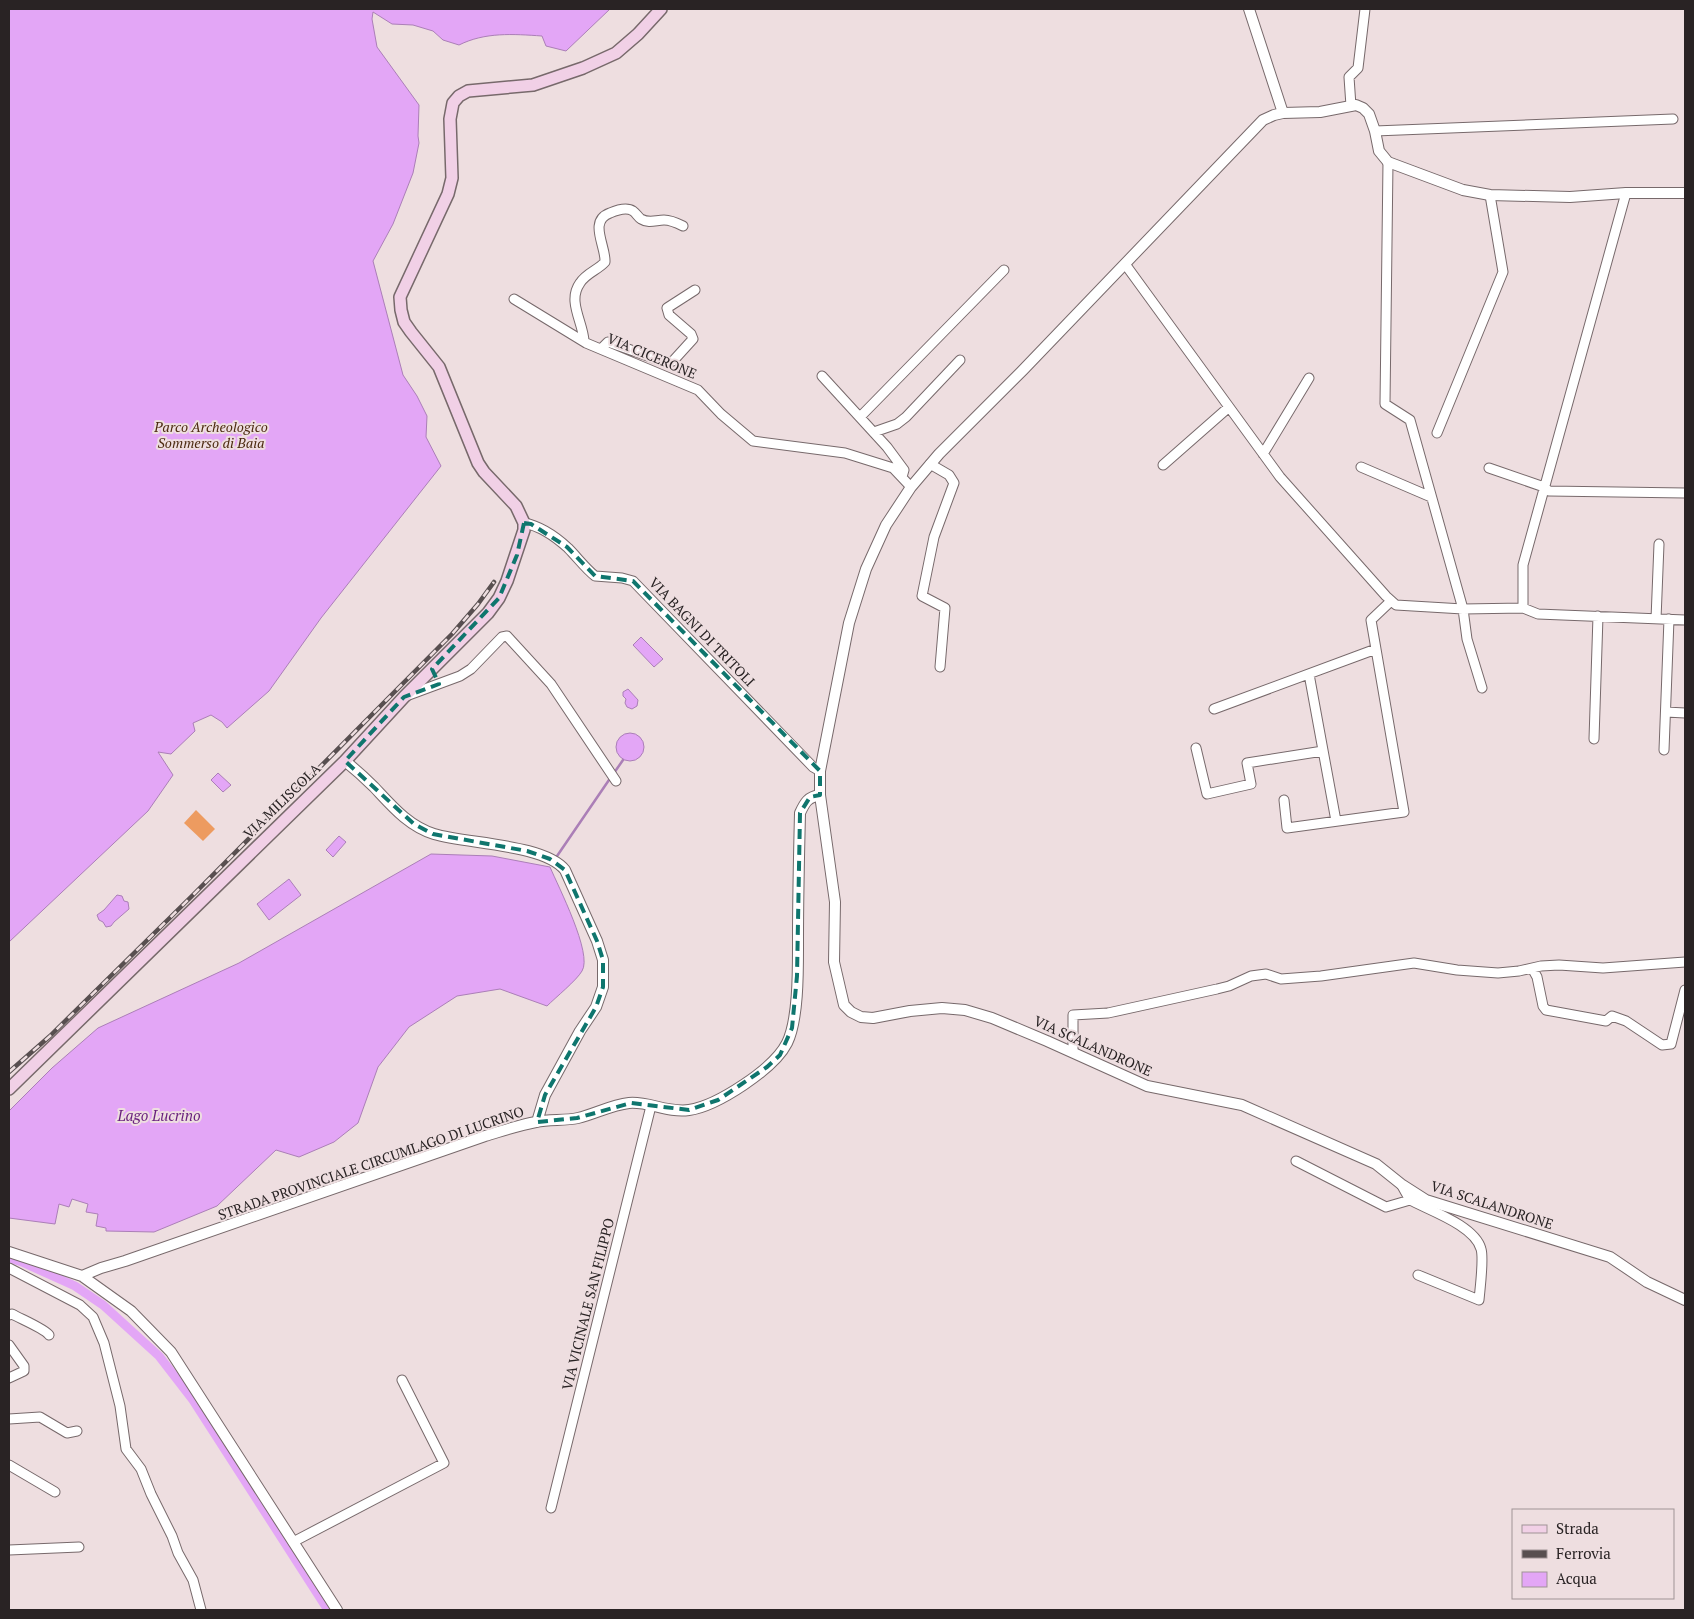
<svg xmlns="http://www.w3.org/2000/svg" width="1694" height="1619" viewBox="0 0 1694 1619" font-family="'PT Serif',serif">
  <rect width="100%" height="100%" fill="#eedee0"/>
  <path fill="#ed9b60" d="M 196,810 L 215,829 L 203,841 L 184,823 Z"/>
  <path fill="#e3a6f6" stroke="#ab7fb7" d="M 9,9 L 610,9 L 566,51 L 546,46 L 542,36 C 513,34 485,32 459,45 L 443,40 L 433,31 L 413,25 L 392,24 L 373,12 L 372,19 L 377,47 L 419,105 L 418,136 L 419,143 L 413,173 L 393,224 L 373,261 L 403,375 L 417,396 L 427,416 L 426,437 L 441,466 L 321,618 L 269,691 L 227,728 L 222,722 L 211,715 L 193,723 L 195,731 L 171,754 L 158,752 L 173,775 L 148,811 L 9,942 Z
    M 641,637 L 663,659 L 654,667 L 633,645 Z
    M 628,689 L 638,700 L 637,706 L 632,709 L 627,707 L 625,703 L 626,699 L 623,696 L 623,692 Z
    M616 747a14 14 0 1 1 28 0a14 14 0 1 1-28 0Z
    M 218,773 L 231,785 L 223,792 L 211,780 Z
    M 339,836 L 346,842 L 333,857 L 326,850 Z
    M 431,854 L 492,856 L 550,867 C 558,886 593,954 582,971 C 577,980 555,998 547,1006 L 500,989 L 457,996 L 409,1027 L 378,1067 L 358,1123 L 334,1142 L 299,1157 L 276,1150 L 217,1206 L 154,1232 L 106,1231 L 106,1228 L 96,1226 L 98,1214 L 86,1212 L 88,1204 L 72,1199 L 69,1207 L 59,1204 L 55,1224 L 9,1218 L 9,1111 L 52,1068 L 98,1028 L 239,963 Z
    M 289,879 L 301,895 L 269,920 L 257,904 Z
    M 117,895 L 122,896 L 124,901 L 128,902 L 129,909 L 114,922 L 111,926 L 106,927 L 103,922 L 99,920 L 97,915 L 104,910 Z"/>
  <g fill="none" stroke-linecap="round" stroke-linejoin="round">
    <path stroke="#ab7fb7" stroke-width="2.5" d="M 614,773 L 623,760
      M 555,859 L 611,777"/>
    <path stroke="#e3a6f6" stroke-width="9" d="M 9,1258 L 22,1262 L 75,1286 L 103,1305 L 159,1356 L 193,1400 L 328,1610"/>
    <g stroke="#77696b" stroke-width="11">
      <path id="minor" d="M 1351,106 L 1349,77 L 1358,68 L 1365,9
        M 1375,131 L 1673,119
        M 1388,162 L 1385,404 L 1410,420 L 1463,609 L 1467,639 L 1482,688
        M 1125,264 L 1280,477 L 1386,596 L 1396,605 L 1463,609 L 1523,608 L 1523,565 L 1626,193
        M 514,299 L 586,343 L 698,390 L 721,414 L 753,441 L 845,453 L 893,468 L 911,487
        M 584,341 C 583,322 567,301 580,283 C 586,273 598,270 605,262 C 606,246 588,221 610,213 C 617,210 627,207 633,211 C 636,213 638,217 641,219 C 649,224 656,220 664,220 C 671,220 677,223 683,226
        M 601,349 L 608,342 L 665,362 L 673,361 L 693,339 L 691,334 L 669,315 L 667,308 L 695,290
        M 822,376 L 887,447 L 904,470 L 902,477
        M 860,417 L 1004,270
        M 874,432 L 897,424 L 906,417 L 960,360
        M 1437,433 L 1503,272 L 1490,195
        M 1263,454 L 1309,378
        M 930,464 L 949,475 L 954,483 L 934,537 L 922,596 L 945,608 L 940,667
        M 1163,465 L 1229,407
        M 1361,467 L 1431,497
        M 1489,468 L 1544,487 L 1549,491 L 1685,493
        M 524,523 C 540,526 556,537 568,548 C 577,557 585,568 595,576 L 622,578 L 633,581 L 813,767 L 820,771
        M 1523,608 L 1538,614 L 1685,620
        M 1656,619 L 1659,544
        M 1309,674 L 1336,821
        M 406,696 L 460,676 L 471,669 L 502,637 L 507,636 L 551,684 L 616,781
        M 1214,709 L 1376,649
        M 1666,712 L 1685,713
        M 1594,739 L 1598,616
        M 1196,748 L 1207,794 L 1251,784 L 1247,763 L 1323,751
        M 1664,750 L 1669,619
        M 1284,800 L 1287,828 L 1404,812 L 1371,620 L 1391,601
        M 1532,968 L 1537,977 L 1543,1006 L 1546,1010 L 1606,1021 L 1612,1016 L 1626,1021 L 1662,1045 L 1671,1044 L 1685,990
        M 1073,1052 L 1073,1015 L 1108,1013 L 1217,989 L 1229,986 L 1251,976 L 1266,974 L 1281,979 L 1321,976 L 1414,963 L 1457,970 L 1498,973 L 1519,971 L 1541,966 L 1559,965 L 1603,968 L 1685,962
        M 1296,1161 L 1386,1207 L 1410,1200 L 1401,1184
        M 1410,1200 C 1431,1211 1475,1226 1481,1249 C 1484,1259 1480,1288 1479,1300 L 1418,1275
        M 9,1268 L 80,1305 L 93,1317 L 104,1343 L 120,1406 L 126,1449 L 141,1469 L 151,1494 L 172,1536 L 178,1553 L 193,1580 L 201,1610
        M 9,1315 L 12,1314 C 21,1319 45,1329 49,1335
        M 9,1345 L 24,1366 L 24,1371 L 9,1378
        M 9,1419 L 40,1417 L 67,1433 L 77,1431
        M 9,1465 L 55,1492
        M 551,1508 L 651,1106
        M 293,1542 L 444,1463 L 402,1380
        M 9,1550 L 79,1547"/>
    </g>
    <g stroke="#77696b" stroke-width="12">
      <path id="tertiary" d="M 1249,9 L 1283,113
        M 1685,193 L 1626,193 L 1570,197 L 1490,195 L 1463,190 L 1388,162 L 1379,151 L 1375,131 L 1369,114 L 1363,108 L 1356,105 L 1320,112 L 1283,113 L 1274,115 L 1263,120 L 1023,370 L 939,454 L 911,487 L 886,525 L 866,569 L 849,623 L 820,771 L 820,795 L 835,902 L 834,962 L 844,1005 L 851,1012 L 861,1017 L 873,1018 L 910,1011 L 942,1008 L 965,1010 L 992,1018 L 1047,1041 L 1147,1086 L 1242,1105 L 1376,1164 L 1401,1184 L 1426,1200 L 1610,1257 L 1647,1282 L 1685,1300
        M 345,761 C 355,769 365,778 374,787 C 391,805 408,826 434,834 C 467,844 544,844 565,870 L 597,941 L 603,960 L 603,987 L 596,1007 L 580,1031 L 545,1095 L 537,1122
        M 9,1252 L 82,1276 L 131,1311 L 171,1352 L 337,1610
        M 82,1276 L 101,1268 L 125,1261 L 485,1136 C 502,1131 519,1125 536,1122 C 550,1119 564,1121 578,1118 C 595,1114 611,1105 629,1103 C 648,1101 667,1113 689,1110 C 717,1106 774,1069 787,1043 C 799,1019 798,966 798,938 C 798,896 799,854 800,813 C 805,802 808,797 820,795"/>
    </g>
    <g stroke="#77696b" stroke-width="14">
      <path id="secondary" d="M 9,1089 L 345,761 L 404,697 L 488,613 L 499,598 L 507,581 L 524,530 L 524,523 L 516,506 L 484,472 L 478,463 L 439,367 L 411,332 L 404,322 L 401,310 L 400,297 L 448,194 L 452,178 L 450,119 L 453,103 L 459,96 L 468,91 L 533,85 L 583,68 L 616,53 L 638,34 L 661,9"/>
    </g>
    <use href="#minor" stroke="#fff" stroke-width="9"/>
    <use href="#tertiary" stroke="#fff" stroke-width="10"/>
    <use href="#secondary" stroke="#f1d0e6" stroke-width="11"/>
    <g stroke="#584f50" stroke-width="4.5">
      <path id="rail" d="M 9,1072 L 50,1036 L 194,894 L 452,634 L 478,604 L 494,582"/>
    </g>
    <use href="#rail" stroke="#eedee0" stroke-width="2.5" stroke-dasharray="8" stroke-linecap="butt"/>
  </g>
  <path fill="none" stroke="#0f766e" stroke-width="4" stroke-dasharray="10 6" stroke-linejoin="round" d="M 524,523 L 531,524 L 567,547 L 595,576 L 633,581 L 820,771 L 820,795 L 810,797 L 800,813 L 797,976 L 792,1028 L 780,1055 L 767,1067 L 718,1100 L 689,1110 L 631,1103 L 577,1118 L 537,1122 L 545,1095 L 596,1007 L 603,987 L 603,960 L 597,941 L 565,870 L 550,859 L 527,851 L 433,834 L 414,824 L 345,761 L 404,697 L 439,684 L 432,669 L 499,598 L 517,555 Z"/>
  <g text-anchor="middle" stroke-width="4" stroke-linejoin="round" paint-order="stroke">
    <g font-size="14" fill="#292324" stroke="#eedee0">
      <text transform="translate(652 356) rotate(23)" y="5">VIA CICERONE</text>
      <text transform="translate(702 632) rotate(46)" y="5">VIA BAGNI DI TRITOLI</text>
      <text transform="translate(282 801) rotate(-44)" y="5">VIA MILISCOLA</text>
      <text transform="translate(1093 1046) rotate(24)" y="5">VIA SCALANDRONE</text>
      <text transform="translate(371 1163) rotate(-19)" y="5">STRADA PROVINCIALE CIRCUMLAGO DI LUCRINO</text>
      <text transform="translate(1492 1205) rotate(18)" y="5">VIA SCALANDRONE</text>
      <text transform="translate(588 1304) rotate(-76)" y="5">VIA VICINALE SAN FILIPPO</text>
    </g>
    <g font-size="14" font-style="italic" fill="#4c2a10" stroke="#eedee0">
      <text x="211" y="432">Parco Archeologico<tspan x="211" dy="16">Sommerso di Baia</tspan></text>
    </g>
    <g font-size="15" font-style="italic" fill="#681f7d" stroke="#eedee0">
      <text x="159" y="1121">Lago Lucrino</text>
    </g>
  </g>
  <rect width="1694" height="1619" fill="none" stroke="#292324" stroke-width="20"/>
  <rect x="1512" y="1509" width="162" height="90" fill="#eedee0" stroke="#9f9395"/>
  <rect x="1522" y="1525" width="25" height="8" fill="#f1d0e6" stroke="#9f9395"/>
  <text x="1556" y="1534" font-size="15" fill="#292324">Strada</text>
  <rect x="1522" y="1550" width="25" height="8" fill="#584f50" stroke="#9f9395"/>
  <text x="1556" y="1559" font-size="15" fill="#292324">Ferrovia</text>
  <rect x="1522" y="1572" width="25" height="15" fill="#e3a6f6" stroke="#9f9395"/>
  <text x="1556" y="1584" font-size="15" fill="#292324">Acqua</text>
</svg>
